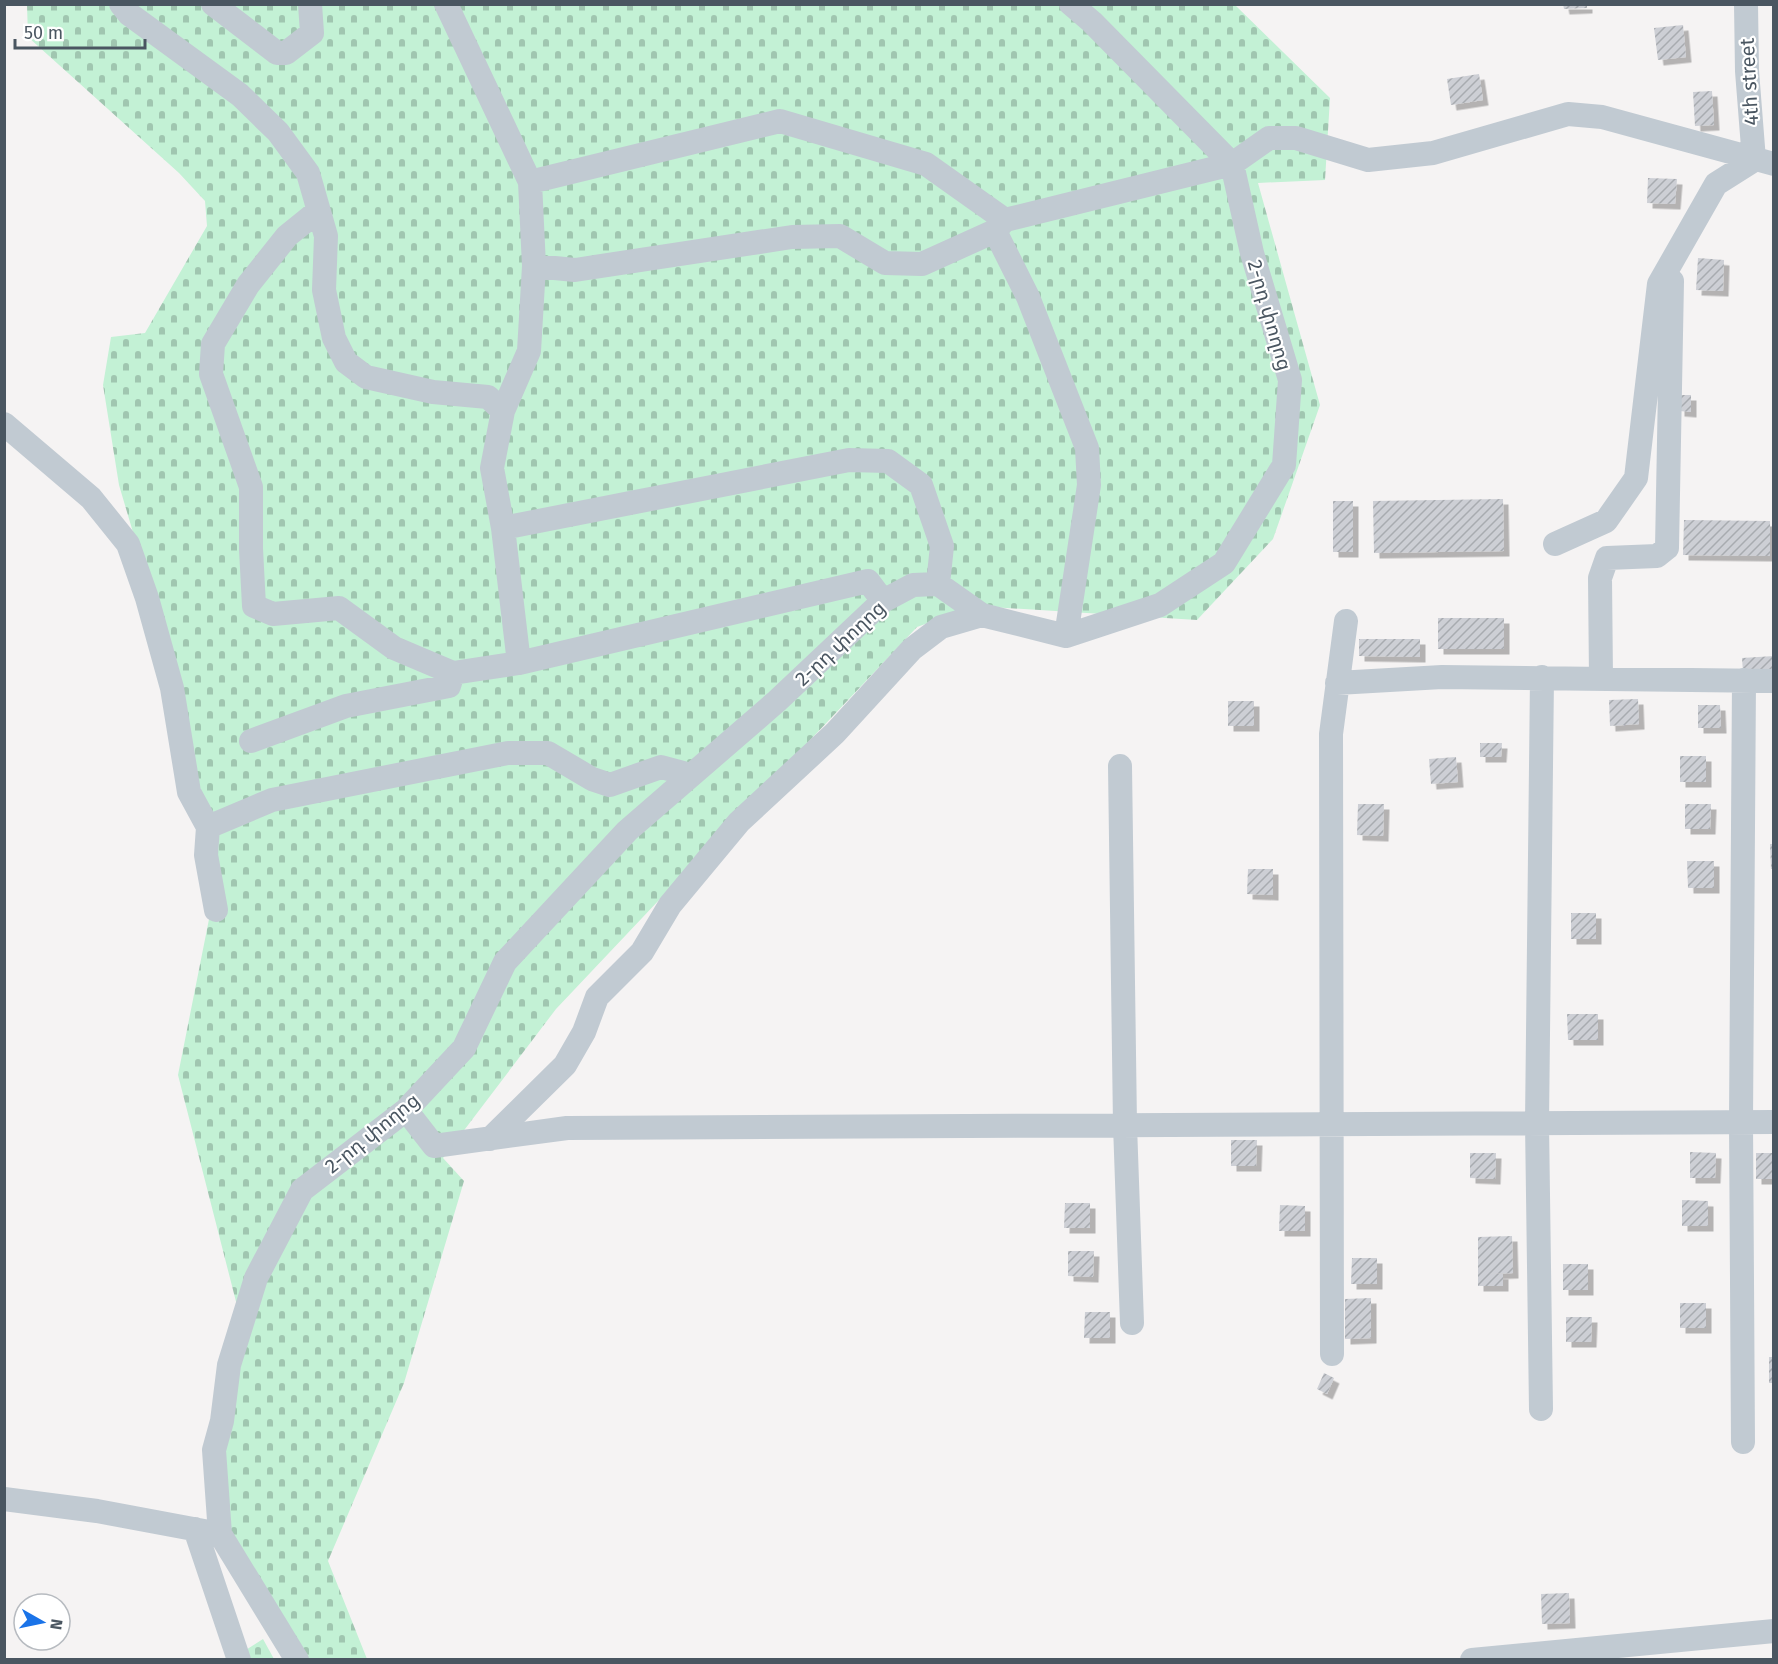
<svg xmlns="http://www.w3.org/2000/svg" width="1778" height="1664" viewBox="0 0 1778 1664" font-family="'Fira Sans','Noto Sans Armenian',sans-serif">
  <defs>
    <pattern id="cemetery-stones" width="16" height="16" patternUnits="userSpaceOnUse" patternTransform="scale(1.5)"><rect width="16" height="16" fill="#c3f1d5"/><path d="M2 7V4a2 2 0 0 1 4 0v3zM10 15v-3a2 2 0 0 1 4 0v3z" fill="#a0c6b0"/></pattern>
    <pattern id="building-hatch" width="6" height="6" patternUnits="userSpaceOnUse" patternTransform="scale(1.5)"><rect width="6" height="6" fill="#cdcfd5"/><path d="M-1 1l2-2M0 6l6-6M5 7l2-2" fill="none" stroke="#a8abb0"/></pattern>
    <filter id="shadow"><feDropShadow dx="5.5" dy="5.5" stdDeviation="0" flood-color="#0004"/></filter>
  </defs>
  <rect width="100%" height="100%" fill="#f5f3f3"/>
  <path fill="url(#cemetery-stones)" d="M 27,5 L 1235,5 L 1330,98 L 1325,180 L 1258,183 L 1320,405 L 1273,539 L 1197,620 L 975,606 L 917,627 L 556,1009 L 443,1158 L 464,1181 L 404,1383 L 328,1561 L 367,1659 L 305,1659 L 225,1532 L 219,1467 L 242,1325 L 178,1075 L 217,879 L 172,664 L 119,485 L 103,385 L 111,337 L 145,333 L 207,226 L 205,201 L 179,173 L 28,37 Z
    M 263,1639 L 274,1659 L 230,1660 Z"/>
  <path fill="url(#building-hatch)" filter="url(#shadow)" d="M 1563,4 L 1587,4 L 1587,8 L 1564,9 Z
    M 1683,25 L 1686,57 L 1658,60 L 1654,28 Z
    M 1479,74 L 1483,100 L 1451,105 L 1447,79 Z
    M 1712,91 L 1714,125 L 1695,126 L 1693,92 Z
    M 1648,178 L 1677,179 L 1675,204 L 1647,203 Z
    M 1698,258 L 1724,260 L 1723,291 L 1696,290 Z
    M 1679,395 L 1691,395 L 1691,412 L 1679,411 Z
    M 1503,499 L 1504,551 L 1374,553 L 1373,501 Z
    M 1333,501 L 1353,501 L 1353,552 L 1333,552 Z
    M 1684,520 L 1770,521 L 1770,556 L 1683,555 Z
    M 1438,618 L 1504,618 L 1504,649 L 1438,649 Z
    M 1359,639 L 1420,639 L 1420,657 L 1359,656 Z
    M 1774,656 L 1774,670 L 1743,672 L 1742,658 Z
    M 1638,699 L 1639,724 L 1610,726 L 1609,700 Z
    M 1228,701 L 1254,701 L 1254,726 L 1228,726 Z
    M 1698,705 L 1720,705 L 1721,728 L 1698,728 Z
    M 1480,743 L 1502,743 L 1501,757 L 1480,757 Z
    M 1680,756 L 1706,756 L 1706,782 L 1680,782 Z
    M 1456,757 L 1458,782 L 1431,784 L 1429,759 Z
    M 1358,804 L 1384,804 L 1383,836 L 1357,835 Z
    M 1685,804 L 1711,804 L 1710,829 L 1685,829 Z
    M 1770,844 L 1774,844 L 1774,869 L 1771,869 Z
    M 1687,861 L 1714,861 L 1714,888 L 1688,888 Z
    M 1248,869 L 1273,869 L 1273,895 L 1247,894 Z
    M 1571,913 L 1596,913 L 1596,939 L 1571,939 Z
    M 1567,1014 L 1598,1014 L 1598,1040 L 1568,1040 Z
    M 1231,1140 L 1257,1140 L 1256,1166 L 1231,1166 Z
    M 1690,1152 L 1716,1153 L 1715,1178 L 1690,1178 Z
    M 1470,1153 L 1496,1153 L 1495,1179 L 1470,1178 Z
    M 1756,1153 L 1774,1153 L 1774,1179 L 1756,1179 Z
    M 1682,1200 L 1708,1201 L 1708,1226 L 1682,1226 Z
    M 1065,1203 L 1090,1203 L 1090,1228 L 1064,1228 Z
    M 1280,1205 L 1305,1206 L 1305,1231 L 1279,1231 Z
    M 1512,1236 L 1513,1273 L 1488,1274 L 1503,1274 L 1503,1286 L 1478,1286 L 1478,1237 Z
    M 1068,1251 L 1094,1251 L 1093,1277 L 1068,1276 Z
    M 1352,1258 L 1377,1258 L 1377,1284 L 1351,1284 Z
    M 1563,1264 L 1588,1264 L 1588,1290 L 1563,1290 Z
    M 1371,1298 L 1371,1338 L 1345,1339 L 1345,1299 Z
    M 1680,1303 L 1706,1303 L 1706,1328 L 1680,1328 Z
    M 1085,1312 L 1110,1312 L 1110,1338 L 1084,1338 Z
    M 1566,1317 L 1592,1317 L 1591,1342 L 1566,1342 Z
    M 1769,1357 L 1774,1357 L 1774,1383 L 1769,1383 Z
    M 1324,1373 L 1334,1378 L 1327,1394 L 1317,1389 Z
    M 1569,1593 L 1570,1623 L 1542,1624 L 1541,1594 Z"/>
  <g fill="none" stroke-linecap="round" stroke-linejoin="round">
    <path stroke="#c1cad2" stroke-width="24" d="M 121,4 L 129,14 L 240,95 L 278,132 L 308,173 L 326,236 L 324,290 L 334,338 L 346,362 L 366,377 L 433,392 L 488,397 L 503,411
      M 213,4 L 277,53 L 286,53 L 312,33 L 310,4
      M 446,4 L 530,182 L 534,266 L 529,351 L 503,411 L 492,468 L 503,528 L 519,663 L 868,581 L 883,601
      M 1071,4 L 1092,22 L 1232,164
      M 530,182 L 780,121 L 926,164 L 1005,220 L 1232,164
      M 318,211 L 287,236 L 248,285 L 213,344 L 211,374 L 251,487 L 251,549 L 254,606 L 273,614 L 339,608 L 394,648 L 453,673 L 519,663
      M 995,231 L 1028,297 L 1087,448 L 1089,485 L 1066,636
      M 534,266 L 575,270 L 792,237 L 840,236 L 885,263 L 922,264 L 995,231 L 1005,220
      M 4,424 L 91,498 L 128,544 L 147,598 L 172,688 L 189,792 L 208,827 L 206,855 L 216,910
      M 503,528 L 849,460 L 888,461 L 921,485 L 942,546 L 938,584
      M 1555,544 L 1606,521 L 1636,478 L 1659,284 L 1716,184 L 1754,160 L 1747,71 L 1746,4
      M 1601,678 L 1600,578 L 1607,558 L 1657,556 L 1667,548 L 1672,281
      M 1337,683 L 1442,677 L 1774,681
      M 251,741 L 346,706 L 449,686 L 453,673
      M 1120,766 L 1125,1125 L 1132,1323
      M 208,827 L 272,800 L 508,753 L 548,753 L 592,779 L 610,785 L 661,767 L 691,775
      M 406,1110 L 434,1146 L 567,1128 L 1774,1122
      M 490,1139 L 565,1065 L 584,1032 L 597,997 L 642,952 L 670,905 L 739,822 L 835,733 L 912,649 L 941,627 L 982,615
      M 1332,1354 L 1331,734 L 1346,621
      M 1541,1409 L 1537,1123 L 1542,677
      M 1743,1442 L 1741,1121 L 1744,680
      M 4,1499 L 97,1511 L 220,1534
      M 195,1529 L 239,1660
      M 297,1660 L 220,1534 L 214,1450 L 222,1421 L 229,1365 L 256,1278 L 302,1190 L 406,1110 L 464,1048 L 505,962 L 627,831 L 777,701 L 883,601 L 913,585 L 938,584 L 982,615 L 1066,636 L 1160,605 L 1224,563 L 1284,465 L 1290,380 L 1252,253 L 1232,164 L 1269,138 L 1296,138 L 1368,160 L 1433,153 L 1568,114 L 1602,117 L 1774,164
      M 1472,1660 L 1774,1631"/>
  </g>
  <g text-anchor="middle" stroke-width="4.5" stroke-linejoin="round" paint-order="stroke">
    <g font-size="20" fill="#4a5661" stroke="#fff">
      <text transform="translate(1749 82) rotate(-93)" y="7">4th street</text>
      <text transform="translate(1270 315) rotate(74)" y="7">2-րդ փողոց</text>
      <text transform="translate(840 643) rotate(-43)" y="7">2-րդ փողոց</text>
      <text transform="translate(372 1133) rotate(-39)" y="7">2-րդ փողոց</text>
    </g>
  </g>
  <rect width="1778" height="1664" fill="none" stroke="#4a5661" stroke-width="12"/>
  <g transform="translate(42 1622) rotate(99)"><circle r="28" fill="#ffffff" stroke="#b7bbc0" stroke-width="1.5"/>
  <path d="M0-4.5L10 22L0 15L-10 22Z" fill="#1a73e8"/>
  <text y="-9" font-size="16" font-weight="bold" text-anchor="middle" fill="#4a5661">N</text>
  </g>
  <path d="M15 39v9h130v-9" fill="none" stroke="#4a5661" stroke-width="3"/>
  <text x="24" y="39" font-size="18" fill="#4a5661" stroke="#ffffff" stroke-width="4.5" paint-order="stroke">50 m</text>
</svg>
